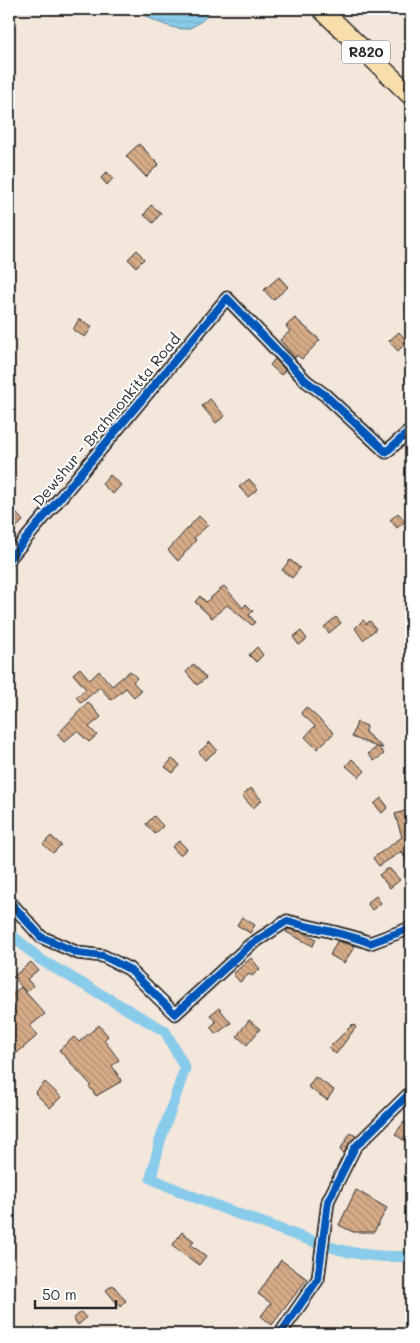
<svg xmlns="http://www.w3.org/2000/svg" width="420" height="1343" viewBox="0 0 420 1343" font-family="Mali,sans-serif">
  <defs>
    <pattern id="water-rules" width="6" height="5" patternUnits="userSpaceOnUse" patternTransform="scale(1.25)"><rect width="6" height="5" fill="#89cbea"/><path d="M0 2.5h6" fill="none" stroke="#76aec9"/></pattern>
    <pattern id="building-back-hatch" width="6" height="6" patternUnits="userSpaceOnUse" patternTransform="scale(1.25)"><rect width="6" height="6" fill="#d6ac88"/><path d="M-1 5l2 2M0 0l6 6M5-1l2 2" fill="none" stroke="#ae8c6f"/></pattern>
  </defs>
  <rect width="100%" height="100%" fill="#f3e6db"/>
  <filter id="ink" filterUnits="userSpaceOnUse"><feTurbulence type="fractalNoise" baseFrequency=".02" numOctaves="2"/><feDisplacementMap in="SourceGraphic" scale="10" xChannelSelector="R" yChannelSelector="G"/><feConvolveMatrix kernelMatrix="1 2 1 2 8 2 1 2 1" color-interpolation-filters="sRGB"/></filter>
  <g filter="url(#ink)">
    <path fill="url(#water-rules)" stroke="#638b9e" d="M 133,9 L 214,9 C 207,16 199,25 189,28 C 176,33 144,16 133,9 Z"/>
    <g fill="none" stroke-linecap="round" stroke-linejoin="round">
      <path stroke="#89cbea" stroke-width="11" d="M 9,933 L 41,960 L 165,1031 L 185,1068 L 160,1141 L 151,1178 C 190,1197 230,1211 271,1226 C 324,1245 354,1260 411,1256"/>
    </g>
    <path fill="url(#building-back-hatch)" stroke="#2b2b2b" d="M 139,144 L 159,164 L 146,177 L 126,156 Z
      M 107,172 L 113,178 L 107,185 L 101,178 Z
      M 151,205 L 161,213 L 153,223 L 144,215 Z
      M 137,250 L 144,259 L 136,267 L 128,259 Z
      M 279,277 L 288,287 L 273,300 L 264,290 Z
      M 295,318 L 320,340 L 302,359 L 297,355 L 295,358 L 280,340 L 290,331 L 286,326 Z
      M 79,319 L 92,327 L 85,337 L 73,330 Z
      M 399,332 L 407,342 L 398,351 L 389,341 Z
      M 275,359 L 285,370 L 281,375 L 270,365 Z
      M 210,399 L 225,416 L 216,423 L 202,406 Z
      M 110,475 L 121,485 L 113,494 L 102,484 Z
      M 249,479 L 258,489 L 248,497 L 239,487 Z
      M 398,513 L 405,521 L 397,528 L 390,520 Z
      M 17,514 L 23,521 L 9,534 L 9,521 Z
      M 199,516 L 208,525 L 194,538 L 196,540 L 178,561 L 168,550 Z
      M 290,560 L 300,568 L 292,578 L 282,570 Z
      M 224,586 L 243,608 L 246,604 L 253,611 L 249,615 L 255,622 L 252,625 L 227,605 L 212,618 L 195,602 L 200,596 L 206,602 Z
      M 336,617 L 341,623 L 329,633 L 324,627 Z
      M 363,620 L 366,624 L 370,621 L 376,629 L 363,640 L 355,628 Z
      M 301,631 L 307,639 L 299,645 L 293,637 Z
      M 257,647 L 263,655 L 256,662 L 249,655 Z
      M 194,664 L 206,678 L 197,685 L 186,672 Z
      M 80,668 L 90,680 L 99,671 L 112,686 L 130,671 L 137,678 L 133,682 L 141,691 L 134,697 L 126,688 L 111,700 L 100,687 L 81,703 L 76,697 L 86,689 L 73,674 Z
      M 88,702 L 101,717 L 89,727 L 97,735 L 89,742 L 77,731 L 64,742 L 57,735 Z
      M 306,707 L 334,733 L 317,749 L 305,737 L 315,726 L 301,713 Z
      M 357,722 L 367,726 L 365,732 L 383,748 L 378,747 L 384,754 L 374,761 L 368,754 L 377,747 L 352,737 Z
      M 210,742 L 217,750 L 205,760 L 199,752 Z
      M 172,759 L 180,765 L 173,773 L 165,767 Z
      M 352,759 L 365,771 L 359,777 L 346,766 Z
      M 251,788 L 262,800 L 253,808 L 242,796 Z
      M 381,798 L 388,807 L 382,813 L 374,804 Z
      M 408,810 L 411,817 L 407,819 L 411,832 L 411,872 L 402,851 L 379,866 L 373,858 L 402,837 L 395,814 Z
      M 154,816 L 163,826 L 155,834 L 146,824 Z
      M 51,836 L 61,845 L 53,853 L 43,844 Z
      M 179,841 L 187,849 L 180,855 L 172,847 Z
      M 387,869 L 390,869 L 400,880 L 390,888 L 379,875 Z
      M 376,896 L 381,903 L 372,910 L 367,903 Z
      M 242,917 L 255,925 L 250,933 L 237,925 Z
      M 288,929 L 305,933 L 316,939 L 313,946 L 286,932 Z
      M 337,941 L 355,946 L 344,963 L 330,955 Z
      M 251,958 L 260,969 L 252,976 L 249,974 L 240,982 L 233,974 Z
      M 31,962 L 38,970 L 27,979 L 33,986 L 26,992 L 13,977 Z
      M 21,987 L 45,1014 L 30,1026 L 38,1035 L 9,1060 L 9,1018 L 16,1012 L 9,1003 L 9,997 Z
      M 219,1008 L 231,1023 L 216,1034 L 210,1027 L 216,1022 L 210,1015 Z
      M 249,1020 L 260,1029 L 247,1045 L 237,1036 Z
      M 353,1024 L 356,1027 L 336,1054 L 329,1048 Z
      M 99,1025 L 108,1036 L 104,1040 L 119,1060 L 112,1066 L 122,1081 L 96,1096 L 89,1086 L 91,1085 L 59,1050 L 74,1037 L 79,1042 Z
      M 315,1077 L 334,1090 L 327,1100 L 308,1087 Z
      M 45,1082 L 61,1097 L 50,1108 L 35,1093 Z
      M 404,1122 L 411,1128 L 403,1140 L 395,1134 Z
      M 350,1133 L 356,1136 L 344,1153 L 340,1150 Z
      M 356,1190 L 387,1208 L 374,1232 L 353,1232 L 339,1225 Z
      M 182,1232 L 194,1241 L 191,1245 L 206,1256 L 199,1265 L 172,1246 Z
      M 281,1260 L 307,1279 L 272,1325 L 261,1316 L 271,1303 L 258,1294 Z
      M 113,1285 L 126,1301 L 120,1307 L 106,1290 Z
      M 81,1312 L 86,1318 L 78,1325 L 73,1319 Z"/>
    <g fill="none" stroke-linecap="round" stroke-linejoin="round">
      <g stroke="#2b2b2b" stroke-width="15">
        <path id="minor" d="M 9,559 L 227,298 L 306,381 L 325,395 L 386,452 L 411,430
          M 9,901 L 41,937 L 78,953 L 103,956 L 129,969 L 175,1014 L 250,945 L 287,921 C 315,929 343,932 370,943 L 411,928
          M 280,1334 L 318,1279 L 328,1201 L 355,1147 L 411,1092"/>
      </g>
      <g stroke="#2b2b2b" stroke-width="21">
        <path id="primary" d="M 321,9 L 411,96"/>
      </g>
      <use href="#minor" stroke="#fff" stroke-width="11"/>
      <use href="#primary" stroke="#f8deab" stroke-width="18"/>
      <g stroke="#fff" stroke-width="11">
        <path id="cycleway" d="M 9,559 L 227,298 L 306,381 L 325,395 L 386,452 L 411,430
          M 9,901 L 41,937 L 78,953 L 103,956 L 129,969 L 175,1014 L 250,945 L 287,921 C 315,929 343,932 370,943 L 411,928
          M 280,1334 L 318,1279 L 328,1201 L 355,1147 L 411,1092"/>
      </g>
      <use href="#cycleway" stroke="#0057b8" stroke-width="8"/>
    </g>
  </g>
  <g text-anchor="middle" stroke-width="4" stroke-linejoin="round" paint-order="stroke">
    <rect fill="#fff" stroke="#6b6b6b" stroke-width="1" x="342" y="40.5" width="48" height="23" rx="4"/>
    <g font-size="14" font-weight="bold" fill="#2b2b2b">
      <text x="366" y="57">R820</text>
    </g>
    <g font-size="15" fill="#2b2b2b" stroke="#fff">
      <text transform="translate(107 420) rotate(-50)" y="5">Dewshur - Brahmonkitta Road</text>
    </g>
  </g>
  <rect width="420" height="1343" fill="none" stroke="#fff" stroke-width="30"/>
  <rect x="15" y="15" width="390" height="1313" fill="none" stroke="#2b2b2b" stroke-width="2" filter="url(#ink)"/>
  <path d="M35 1300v8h81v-8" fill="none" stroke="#2b2b2b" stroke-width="2.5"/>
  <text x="42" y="1300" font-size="15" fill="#2b2b2b" stroke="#ffffff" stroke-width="4" paint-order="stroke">50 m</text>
</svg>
